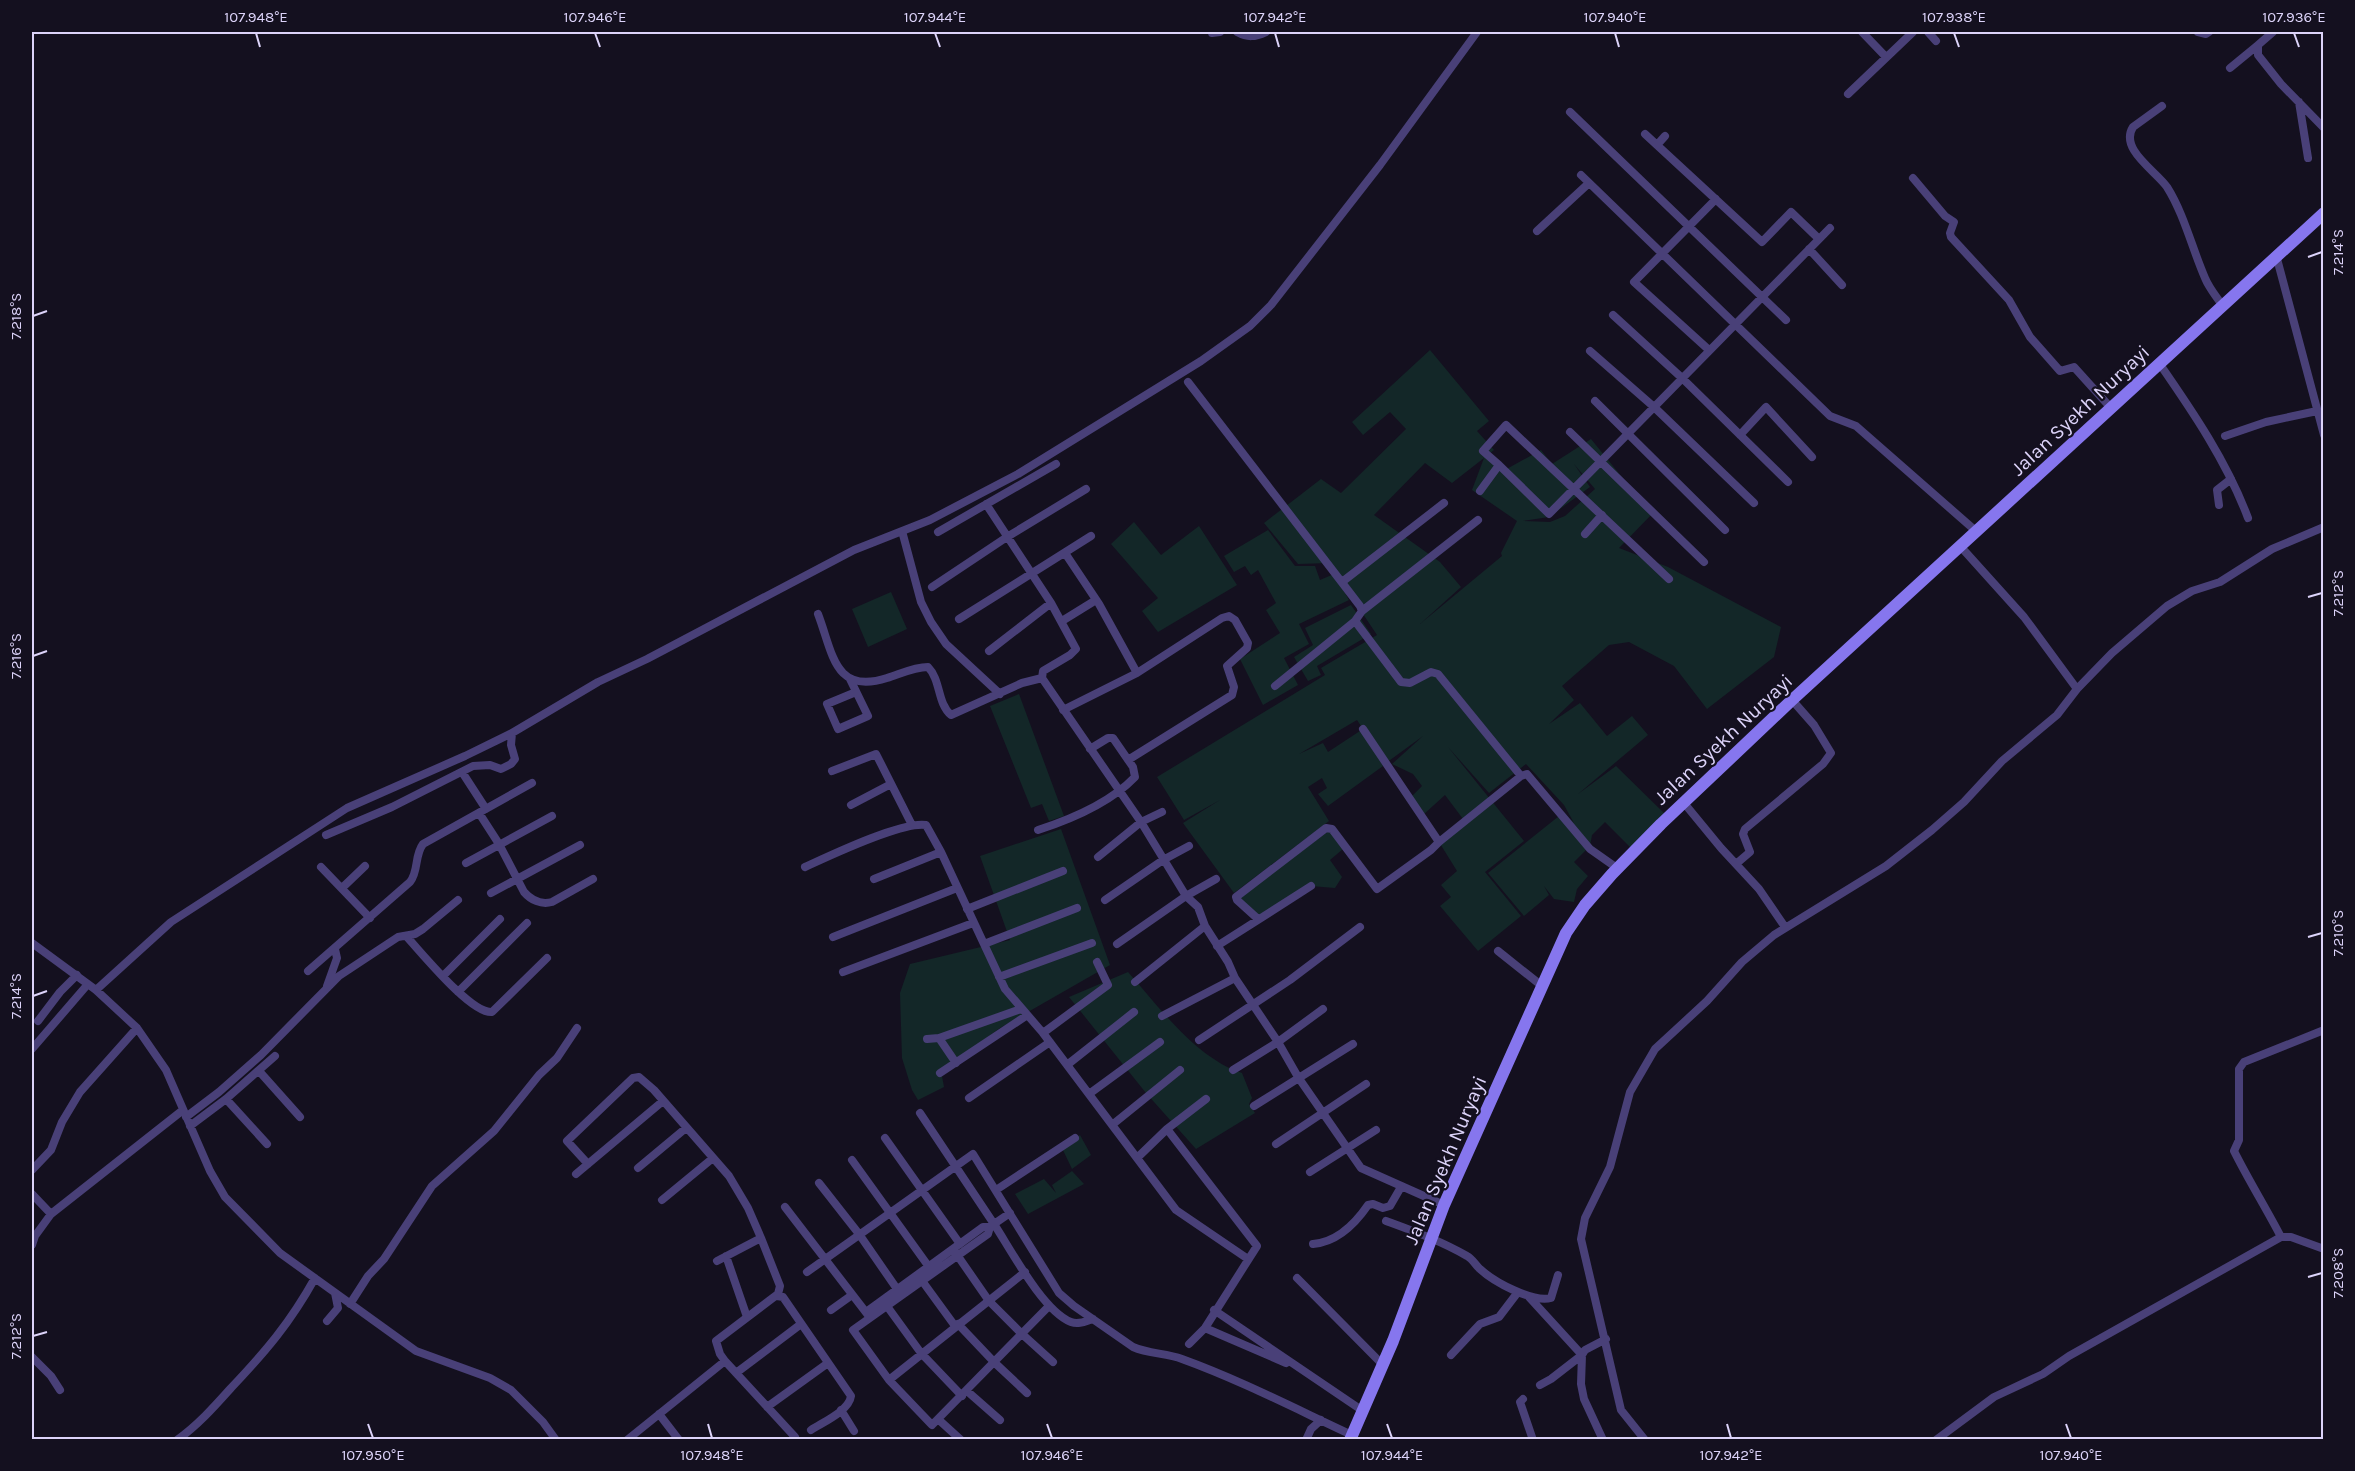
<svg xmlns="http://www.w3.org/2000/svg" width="2355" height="1471" viewBox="0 0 2355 1471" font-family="Karla,sans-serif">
  <rect width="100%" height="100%" fill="#14101f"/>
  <path fill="#132728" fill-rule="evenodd" d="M 1430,350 L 1489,421 L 1477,431 L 1494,450 L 1485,457 L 1503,471 L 1541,450 L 1552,464 L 1591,439 L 1652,514 L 1619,548 L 1668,567 L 1781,627 L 1774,657 L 1707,709 L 1674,666 L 1629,642 L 1609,645 L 1562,686 L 1574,700 L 1549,724 L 1580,703 L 1607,736 L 1632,716 L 1648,735 L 1578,794 L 1616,766 L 1666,815 L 1631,848 L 1605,822 L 1592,835 L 1590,846 L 1574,862 L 1588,876 L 1577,889 L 1574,902 L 1554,899 L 1544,886 L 1549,895 L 1524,916 L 1488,873 L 1564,812 L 1574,823 L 1564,805 L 1526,764 L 1489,793 L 1448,747 L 1524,841 L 1485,872 L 1521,916 L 1478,951 L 1440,906 L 1451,897 L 1441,885 L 1457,871 L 1439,842 L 1463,819 L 1445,795 L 1423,815 L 1411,797 L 1422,786 L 1413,774 L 1392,764 L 1423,736 L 1386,763 L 1367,736 L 1383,766 L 1328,806 L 1318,794 L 1327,788 L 1322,778 L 1308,787 L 1329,821 L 1234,893 L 1183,823 L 1220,800 L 1184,820 L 1157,777 L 1325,675 L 1321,668 L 1377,635 L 1329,563 L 1298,564 L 1264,523 L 1321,479 L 1341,493 L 1406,429 L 1390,412 L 1363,435 L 1352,422 ZM 1484,458 L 1472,490 L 1517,521 L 1501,553 L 1502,556 L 1420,624 L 1461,587 L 1440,562 L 1374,515 L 1425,463 L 1452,483 ZM 1574,464 L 1595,489 L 1565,516 L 1550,522 L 1523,521 L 1549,517 L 1590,487 ZM 1357,720 L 1363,729 L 1328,752 L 1323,743 L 1299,754 Z
    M 1134,522 L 1161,555 L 1199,526 L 1237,585 L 1158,632 L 1142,611 L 1158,598 L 1111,544 Z
    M 1268,530 L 1295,566 L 1315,566 L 1320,580 L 1334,574 L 1349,600 L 1299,624 L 1309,644 L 1284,658 L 1298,685 L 1263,705 L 1240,659 L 1280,633 L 1266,610 L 1276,603 L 1258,570 L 1251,575 L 1245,566 L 1234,572 L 1224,556 Z
    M 891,592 L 907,629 L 868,647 L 852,609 Z
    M 1351,605 L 1371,634 L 1317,666 L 1321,675 L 1308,681 L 1294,657 L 1313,645 L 1305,628 Z
    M 1019,694 L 1064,816 L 1049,821 L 1042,804 L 1031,808 L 990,706 Z
    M 1061,829 L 1110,965 L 1000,1028 L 952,1063 L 942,1076 L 944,1087 L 918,1100 L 912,1090 L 902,1058 L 900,993 L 910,964 L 1010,940 L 980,856 Z
    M 1330,830 L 1343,849 L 1330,860 L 1342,877 L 1335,888 L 1311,886 L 1259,915 L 1238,898 Z
    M 1128,972 C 1159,1007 1196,1058 1242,1073 L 1252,1098 L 1249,1104 L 1255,1113 L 1196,1149 L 1146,1093 L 1069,997 Z
    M 1080,1135 L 1091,1155 L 1072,1169 L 1062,1148 Z
    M 1072,1171 L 1084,1184 L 1028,1214 L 1015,1194 L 1044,1179 L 1056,1193 L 1052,1185 Z"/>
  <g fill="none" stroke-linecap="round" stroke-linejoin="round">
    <path stroke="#494078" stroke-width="8" d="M 1237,32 C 1248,38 1255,37 1266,32
      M 1862,32 L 1886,57
      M 1928,32 L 1936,41
      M 2198,32 L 2206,34 L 2209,32
      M 2273,32 L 2258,45 L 2258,55 L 2281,84 L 2324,128
      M 1212,33 L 1220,32
      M 2230,68 L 2258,45
      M 1848,94 L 1913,32
      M 2299,102 L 2308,158
      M 2162,106 L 2133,127 C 2119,149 2156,171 2167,187 C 2184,214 2192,248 2205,278 C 2209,288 2216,296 2222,305
      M 1570,112 L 1786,320
      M 1645,134 L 1762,242 L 1791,212 L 1819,239
      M 1657,145 L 1665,136
      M 1581,175 L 1830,416 L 1856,426 L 1977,532
      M 1913,178 L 1945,216 L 1954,222 L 1950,233 L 1951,237 L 2009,300 L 2030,337 L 2060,371 L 2074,367 L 2111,408
      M 1537,231 L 1589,183
      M 1809,249 L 1842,285
      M 2276,255 L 2324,435
      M 1613,315 L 1682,378 L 1788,482
      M 1709,350 L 1634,282 L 1716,199
      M 1590,351 L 1654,407 L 1754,503
      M 2159,363 C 2193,412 2227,462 2248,518
      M 1188,382 L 1360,606 L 1362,611 L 1355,621 L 1275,686
      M 1595,401 L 1725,530
      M 1570,432 L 1704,562
      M 1740,435 L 1766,407 L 1812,457
      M 2225,436 L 2266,422 L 2317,411
      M 1499,465 L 1483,451 L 1506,425 L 1669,579
      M 1480,491 L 1499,465 L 1549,514 L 1830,228
      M 986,504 L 1051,603 L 1076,649 L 1070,655 L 1043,671 L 1042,678 L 1141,822 L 1186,896 L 1198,907 L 1205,926 L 1228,962 L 1235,978 L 1278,1042 L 1298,1077 L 1361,1168 L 1444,1205
      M 2219,505 L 2217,490 L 2231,479
      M 902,531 L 921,602 L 931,622 L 946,644 L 1000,694
      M 938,532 L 1056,464
      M 1585,534 L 1602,515
      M 1961,547 L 2024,617 L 2077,689
      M 1065,553 L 1099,604 L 1137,673
      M 1342,582 L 1444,503
      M 932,587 L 1007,537 L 1086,489
      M 1362,611 L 1478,520
      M 818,614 C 833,653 834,695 887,678 C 900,674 914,667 928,667 C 941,680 937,703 951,715 L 1022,683 L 1042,678
      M 959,619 L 1091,536
      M 1062,621 L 1096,600
      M 1355,621 L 1401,682 L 1410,683 L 1431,672 L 1438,674 L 1521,776
      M 989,651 L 1051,603
      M 850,679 L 868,716 L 838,729 L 827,704 L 856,692
      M 1063,710 L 1137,673 L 1222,618 L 1229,616 L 1235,620 L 1248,643 L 1247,648 L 1227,666 L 1234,687 L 1232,695 L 1128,760
      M 832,771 L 876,754 L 912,825
      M 462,772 L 486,809
      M 1684,803 L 1721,848 L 1759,889 L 1785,927
      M 851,805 L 891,784
      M 479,813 L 499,844 L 524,892 C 531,900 541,905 552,902 L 593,879
      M 1038,830 C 1072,819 1110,803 1135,777 L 1133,767 L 1113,738 L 1108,738 L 1090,749
      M 326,835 L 392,807 L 473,766 L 490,765 L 501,769 L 511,764 L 515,759 L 511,745 L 512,733
      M 1439,842 L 1521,776 L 1527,774 L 1590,849 L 1617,868
      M 1098,857 L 1141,822 L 1162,812
      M 466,863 L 552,816
      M 1736,864 L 1750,852 L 1743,834 L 1745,829 L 1823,764 L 1831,753 L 1814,725 L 1792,700
      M 321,867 L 370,918
      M 805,867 C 829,856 902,821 926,825 L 941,852 L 1005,989 L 1043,1033 L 1176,1210 L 1248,1259
      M 874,879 L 941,852
      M 342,888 L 365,866
      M 491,893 L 580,845
      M 1105,900 L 1163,860 L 1189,846
      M 967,909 L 1063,871
      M 1258,919 L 1237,900 L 1236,897 L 1326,828 L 1332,829 L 1377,889 L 1431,850 L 1439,842 L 1363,729
      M 406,936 C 422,953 471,1014 492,1012 L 547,958
      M 833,937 L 957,888
      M 32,943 L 96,990 L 137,1028 L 166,1070 L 210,1171 L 225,1197 L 280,1253 L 416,1351 L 490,1378 L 511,1390 L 543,1422 L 556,1440
      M 984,944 L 1077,908
      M 1117,944 L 1186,896 L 1216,879
      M 1217,946 L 1311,886
      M 1498,951 L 1542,986
      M 308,971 L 410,882 C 419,871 414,856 423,844 L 532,783
      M 843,972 L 973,923
      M 443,976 L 500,919
      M 999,977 L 1092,943
      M 1135,982 L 1205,926
      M 327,986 L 337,958 L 335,949
      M 96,990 L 171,922 L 347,808 L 465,756 L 512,733 L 598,682 L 647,659 L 854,550 L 930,520 L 1018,474 L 1201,361 L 1250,326 L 1271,305 L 1380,165 L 1477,32
      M 458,992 L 527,923
      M 1162,1016 L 1235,978
      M 38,1021 L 60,992 L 77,975
      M 1043,1033 L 1108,985 L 1097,962
      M 939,1038 L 956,1063
      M 927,1039 L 939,1038 L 1021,1009
      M 1199,1040 L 1290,980 L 1360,927
      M 32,1049 L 88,984
      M 1067,1065 L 1134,1012
      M 1233,1070 L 1278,1042 L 1323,1009
      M 259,1071 L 300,1117
      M 940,1073 L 1026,1016
      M 1089,1094 L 1160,1042
      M 969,1098 L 1050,1042
      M 226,1099 L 267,1144
      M 1254,1106 L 1353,1044
      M 920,1113 L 994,1224 L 990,1227 L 988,1234 L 853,1330 L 889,1380 L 932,1425 L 1049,1306
      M 186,1117 L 219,1092 L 261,1055 L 339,976 L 398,937 L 415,934 L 423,929 L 458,900
      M 1112,1125 L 1180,1070
      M 190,1126 L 226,1099 L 275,1056
      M 1167,1129 L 1257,1246 L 1205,1328 L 1189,1344
      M 885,1138 L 960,1244
      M 1276,1144 L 1366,1084
      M 1137,1158 L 1167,1129 L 1206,1099
      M 852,1160 L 929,1267
      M 588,1164 L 567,1141 L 633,1078 L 639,1077 L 654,1090 L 729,1176 L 748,1208 L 761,1238
      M 638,1168 L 686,1128
      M 32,1170 L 51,1150 L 62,1122 L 80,1092 L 137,1028
      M 1310,1172 L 1376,1130
      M 576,1174 L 663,1101
      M 819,1183 L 859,1234 L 897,1289
      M 996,1190 L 1075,1138
      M 32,1194 L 51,1214
      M 662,1200 L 713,1158
      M 785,1207 L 868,1315
      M 1010,1213 L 994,1224 C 1011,1250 1043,1311 1071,1322 C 1079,1325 1086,1321 1093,1319
      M 1386,1221 C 1413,1231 1441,1241 1467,1256 C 1473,1259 1475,1265 1480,1269 C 1494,1282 1533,1303 1551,1298 L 1558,1275
      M 2281,1237 C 2266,1208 2249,1181 2234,1151 L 2239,1140 L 2239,1069 L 2244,1062 L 2324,1030
      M 1313,1244 C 1337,1242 1355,1224 1368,1205 L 1373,1204 L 1383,1208 L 1390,1206 L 1401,1187
      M 32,1245 L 35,1236 L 51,1214 L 183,1110
      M 953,1249 L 989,1301 L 1022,1334 L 1053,1362
      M 726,1256 L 747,1317
      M 807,1272 L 973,1154 L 1059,1293 L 1074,1306 L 1133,1347 C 1149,1354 1166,1353 1182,1359 C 1240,1380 1296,1409 1352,1435
      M 920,1278 L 955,1326
      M 1297,1278 L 1383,1365
      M 777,1296 L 783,1297 L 851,1396 C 849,1411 823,1422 811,1430
      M 1529,1297 L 1582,1355 L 1581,1384 L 1584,1399 L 1603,1440
      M 884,1302 L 921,1353 L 962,1396
      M 350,1304 L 368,1276 L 384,1259 L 432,1186 L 494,1131 L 539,1075 L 557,1058 L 577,1028
      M 831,1310 L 852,1295
      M 1214,1310 L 1363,1411
      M 866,1312 L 983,1227 L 990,1227
      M 327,1321 L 338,1308 L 335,1293
      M 958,1324 L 995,1363 L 1027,1393
      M 1205,1328 L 1286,1363
      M 1451,1355 L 1480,1324 L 1499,1317 L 1518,1292
      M 32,1357 L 51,1376 L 60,1390
      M 725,1361 L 795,1437
      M 736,1373 L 801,1324
      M 889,1380 L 1025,1272
      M 1540,1385 L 1551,1379 L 1582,1355 L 1585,1350 L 1606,1339
      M 967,1391 L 1000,1420
      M 1523,1399 L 1520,1402 L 1533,1440
      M 767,1407 L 828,1363
      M 841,1410 L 854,1431
      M 659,1414 L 679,1440
      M 939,1420 L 961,1440
      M 177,1440 C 198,1425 214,1407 231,1388 C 266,1351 290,1323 315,1278
      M 627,1440 L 725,1361 L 720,1354 L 716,1341 L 778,1294 L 780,1286 L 761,1238 L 717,1261
      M 1306,1440 L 1311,1429 L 1321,1420
      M 1645,1440 L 1621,1410 L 1581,1239 L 1585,1218 L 1610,1167 L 1630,1092 L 1655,1049 L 1707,1001 L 1742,962 L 1774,935 L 1886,866 L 1932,830 L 1964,802 L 2002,761 L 2057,715 L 2077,689 L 2112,653 L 2167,606 L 2192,591 L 2220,582 L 2272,549 L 2324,527
      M 1936,1440 L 1994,1397 L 2043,1374 L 2069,1356 L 2281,1237 L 2291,1237 L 2324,1249"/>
    <path stroke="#8676ee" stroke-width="12" d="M 1350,1440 L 1393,1341 L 1444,1205 L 1566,933 L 1585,905 L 1612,874 L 1661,824 L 1792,700 L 2324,213"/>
  </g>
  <path fill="none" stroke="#dcd3f9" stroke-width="2" d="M 256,33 L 260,47M 595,33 L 600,47M 935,33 L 940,47M 1275,33 L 1279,47M 1615,33 L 1619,47M 1954,33 L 1959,47M 2294,33 L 2299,47M 2308,257 L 2322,252M 33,316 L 47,311M 2308,597 L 2322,593M 33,656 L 47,651M 2308,937 L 2322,933M 33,996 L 47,991M 2308,1277 L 2322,1273M 33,1336 L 47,1332M 368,1424 L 373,1438M 708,1424 L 712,1438M 1047,1424 L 1052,1438M 1387,1424 L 1392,1438M 1727,1424 L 1731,1438M 2066,1424 L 2071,1438"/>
  <g text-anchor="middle" stroke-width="4.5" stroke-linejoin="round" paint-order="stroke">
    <g font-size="20" fill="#dcd3f9" stroke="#14101f">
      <text transform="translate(2080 410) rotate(-43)" y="7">Jalan Syekh Nuryayi</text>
      <text transform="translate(1723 739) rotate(-43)" y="7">Jalan Syekh Nuryayi</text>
      <text transform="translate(1445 1160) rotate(-67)" y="7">Jalan Syekh Nuryayi</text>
    </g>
  </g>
  <rect width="2355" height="1471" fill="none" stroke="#14101f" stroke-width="66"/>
  <rect x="33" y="33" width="2289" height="1405" fill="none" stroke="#dcd3f9" stroke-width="2"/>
  <g font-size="15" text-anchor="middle" fill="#dcd3f9">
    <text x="256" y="22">107.948°E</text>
    <text x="595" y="22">107.946°E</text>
    <text x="935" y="22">107.944°E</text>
    <text x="1275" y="22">107.942°E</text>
    <text x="1615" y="22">107.940°E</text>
    <text x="1954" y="22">107.938°E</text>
    <text x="2294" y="22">107.936°E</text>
    <text transform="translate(2338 252) rotate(-90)" y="5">7.214°S</text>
    <text transform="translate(16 316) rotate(-90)" y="5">7.218°S</text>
    <text transform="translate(2338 593) rotate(-90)" y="5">7.212°S</text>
    <text transform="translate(16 656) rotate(-90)" y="5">7.216°S</text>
    <text transform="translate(2338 933) rotate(-90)" y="5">7.210°S</text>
    <text transform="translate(16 996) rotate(-90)" y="5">7.214°S</text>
    <text transform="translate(2338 1273) rotate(-90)" y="5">7.208°S</text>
    <text transform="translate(16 1336) rotate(-90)" y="5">7.212°S</text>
    <text x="373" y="1460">107.950°E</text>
    <text x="712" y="1460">107.948°E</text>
    <text x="1052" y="1460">107.946°E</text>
    <text x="1392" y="1460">107.944°E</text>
    <text x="1731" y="1460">107.942°E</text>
    <text x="2071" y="1460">107.940°E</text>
  </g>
</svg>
